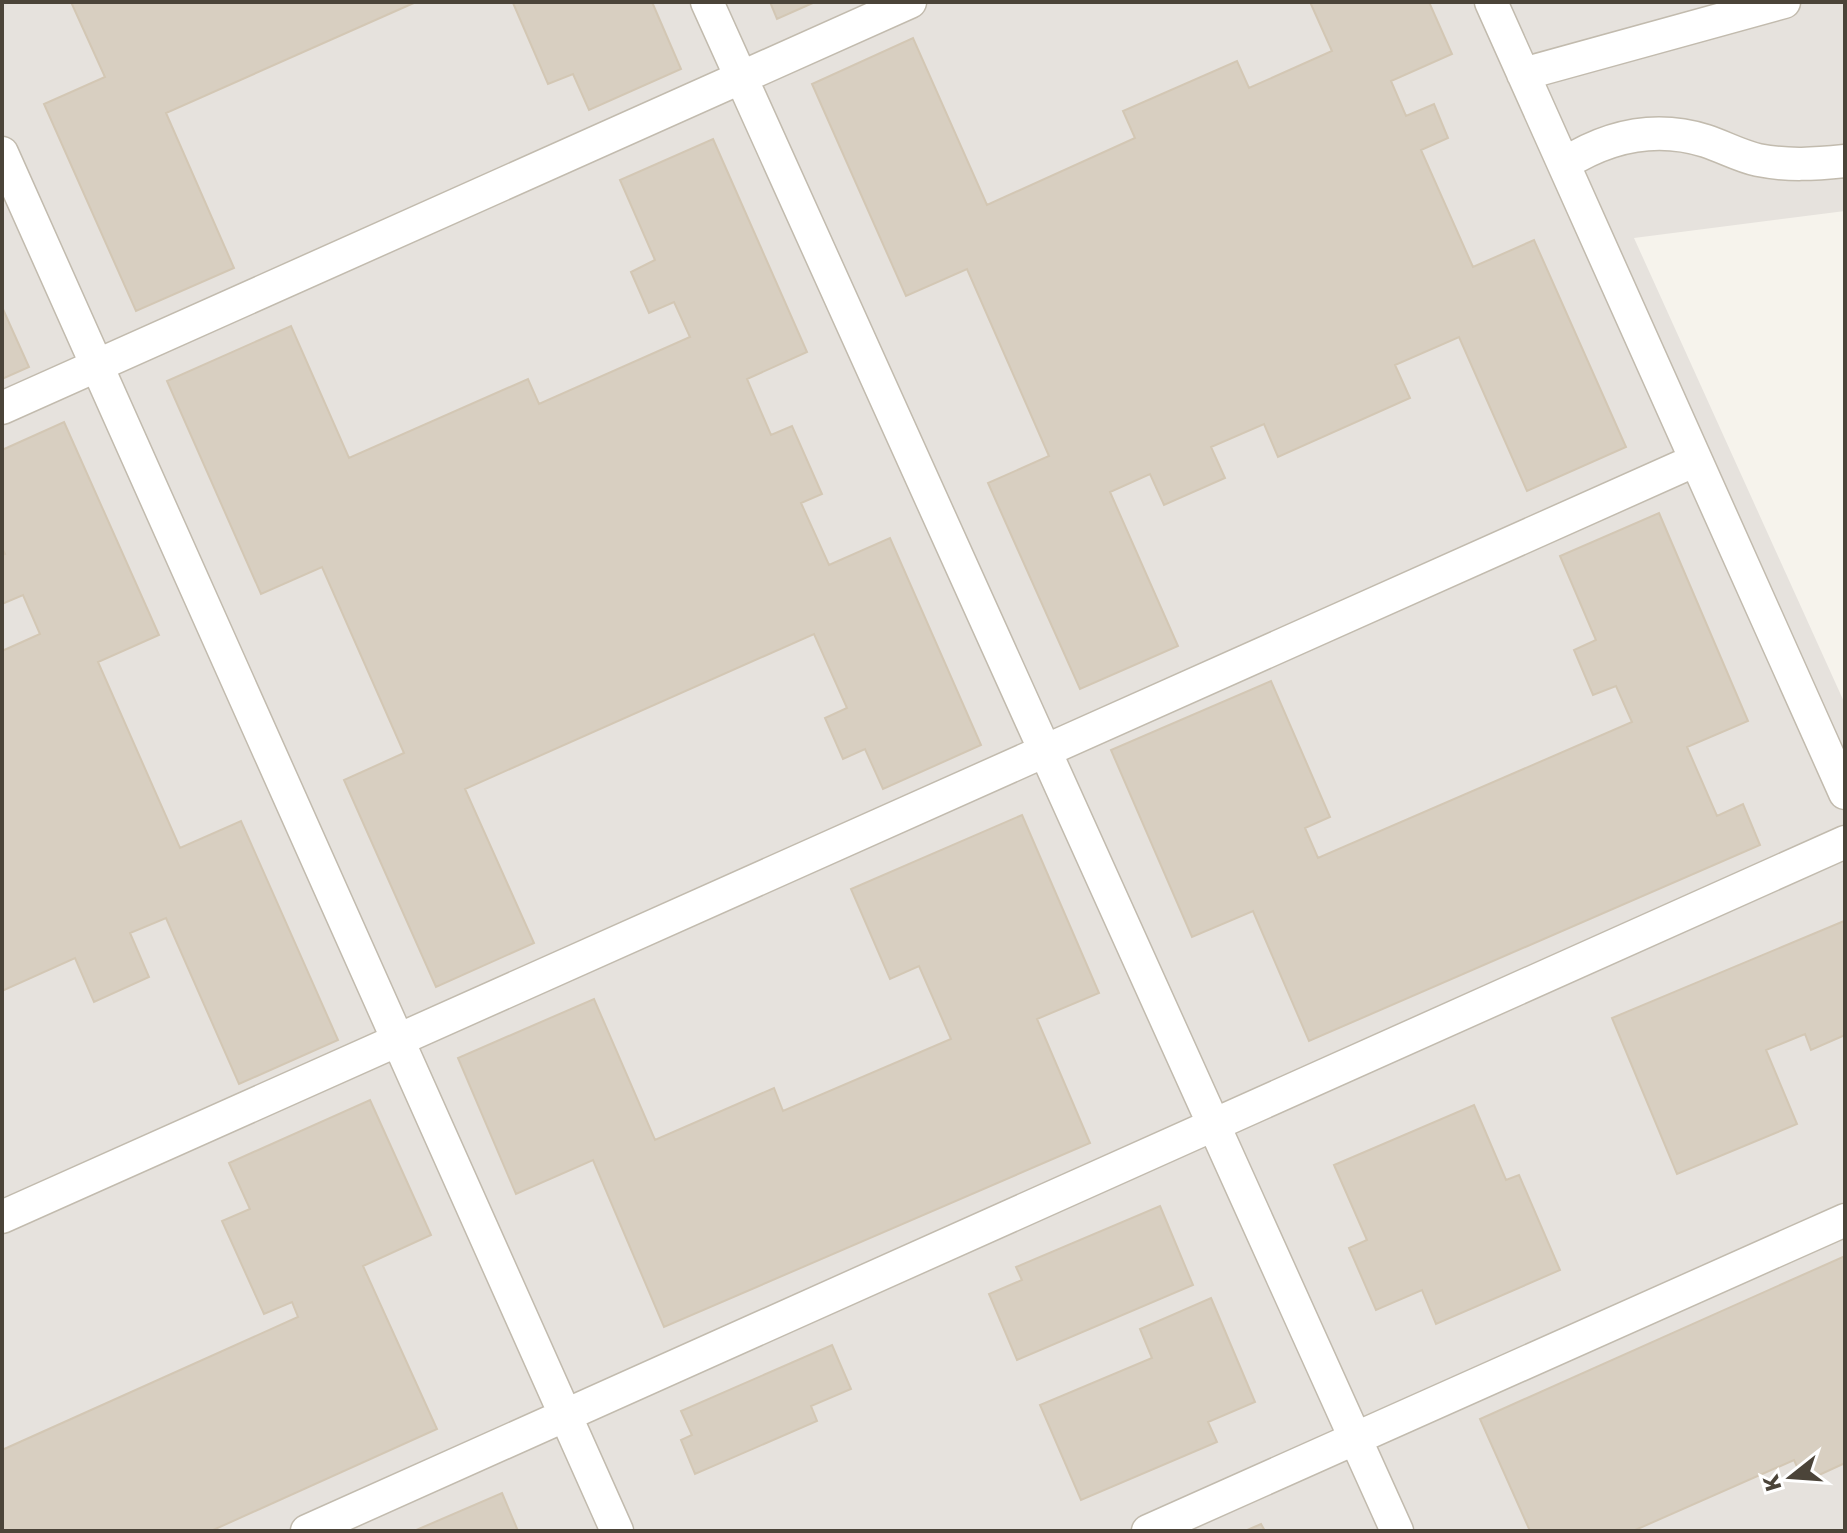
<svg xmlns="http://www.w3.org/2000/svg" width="1847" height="1533" viewBox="0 0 1847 1533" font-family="'Golos Text',sans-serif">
  <rect width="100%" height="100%" fill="#f6f3ec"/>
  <path fill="#e6e2dd" d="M 2,2 L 1845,2 L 1845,211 L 1634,238 L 1845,704 L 1845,1531 L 2,1531 Z"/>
  <path fill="#d8cfc1" stroke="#d3c7b4" stroke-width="2" d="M 71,2 L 416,2 L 166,113 L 234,268 L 136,311 L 44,104 L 105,77 Z
    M 652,2 L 681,69 L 589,110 L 573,74 L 548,84 L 513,3 Z
    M 770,2 L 815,2 L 777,19 Z
    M 1310,2 L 1429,2 L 1452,54 L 1391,81 L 1406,116 L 1434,104 L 1448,138 L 1421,150 L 1473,267 L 1534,240 L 1626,447 L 1527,491 L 1459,337 L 1395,365 L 1410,398 L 1278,457 L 1264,424 L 1211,447 L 1225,478 L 1164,505 L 1150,474 L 1110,492 L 1178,646 L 1080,689 L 988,483 L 1049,456 L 967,269 L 906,296 L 812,84 L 913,38 L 987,205 L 1135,138 L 1123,111 L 1237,61 L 1249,88 L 1332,51 Z
    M 713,139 L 807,352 L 747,379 L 771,435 L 792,426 L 822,494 L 801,503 L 829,565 L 890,538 L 981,745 L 883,789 L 865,749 L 843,759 L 825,718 L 847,708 L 814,634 L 465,789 L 534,943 L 436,987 L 344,780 L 404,753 L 322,567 L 261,594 L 167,381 L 291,326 L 349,458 L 528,379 L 539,404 L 690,337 L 674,302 L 649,313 L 631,272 L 655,260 L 620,180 Z
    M 2,307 L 29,367 L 2,379 Z
    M 64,422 L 159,635 L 98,662 L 180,848 L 241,821 L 338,1040 L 239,1084 L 166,918 L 130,933 L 149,977 L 94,1002 L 75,958 L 2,991 L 2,651 L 40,634 L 23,595 L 2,604 L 2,555 L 5,554 L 2,548 L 2,450 Z
    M 1659,513 L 1748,721 L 1687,747 L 1717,816 L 1743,804 L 1760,845 L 1309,1041 L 1253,911 L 1192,937 L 1111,750 L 1271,681 L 1330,817 L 1305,828 L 1318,858 L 1632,722 L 1616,686 L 1593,695 L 1574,650 L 1596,640 L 1560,556 Z
    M 1022,815 L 1099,993 L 1037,1019 L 1090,1143 L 664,1327 L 593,1160 L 516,1194 L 458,1058 L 594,999 L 655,1140 L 774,1088 L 783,1111 L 951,1039 L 919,966 L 890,979 L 851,889 Z
    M 1844,921 L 1845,1035 L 1811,1050 L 1805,1034 L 1766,1050 L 1797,1124 L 1677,1174 L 1612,1018 Z
    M 370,1100 L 431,1235 L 363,1266 L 437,1429 L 211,1531 L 2,1531 L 2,1450 L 298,1317 L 292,1302 L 264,1314 L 222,1221 L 250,1209 L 229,1163 Z
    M 1474,1105 L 1506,1180 L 1519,1175 L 1560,1270 L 1436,1324 L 1422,1290 L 1376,1310 L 1349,1248 L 1367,1240 L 1334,1165 Z
    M 1160,1206 L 1193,1285 L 1017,1360 L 989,1294 L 1022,1280 L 1016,1267 Z
    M 1845,1256 L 1845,1463 L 1804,1482 L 1794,1460 L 1633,1531 L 1530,1531 L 1480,1419 Z
    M 1211,1298 L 1255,1402 L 1208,1422 L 1217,1442 L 1081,1500 L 1040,1405 L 1152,1358 L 1140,1329 Z
    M 832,1345 L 851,1389 L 811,1406 L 817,1421 L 695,1474 L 681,1440 L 692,1435 L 681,1411 Z
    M 502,1493 L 518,1531 L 414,1531 Z
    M 1261,1524 L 1265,1531 L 1245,1531 Z"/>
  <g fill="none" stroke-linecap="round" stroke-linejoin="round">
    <g stroke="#c2bbae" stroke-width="35">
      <path id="minor" d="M 707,2 L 1397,1531
        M 1491,2 L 1845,793
        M 1523,74 L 1784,2
        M 2,153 L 617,1531
        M 1564,164 C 1608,136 1655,125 1706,141 C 1724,147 1740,156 1758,160 C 1788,166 1815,164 1845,161
        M 2,408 L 910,2
        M 2,1217 L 1696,460
        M 307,1531 L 1845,842
        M 1148,1531 L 1845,1220"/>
    </g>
    <use href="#minor" stroke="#fff" stroke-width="32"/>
  </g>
  <rect width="1847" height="1533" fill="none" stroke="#4b4439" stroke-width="8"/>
  <g transform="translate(1791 1477) rotate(253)" stroke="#ffffff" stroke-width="6" paint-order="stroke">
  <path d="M0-6L14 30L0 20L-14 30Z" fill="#4b4439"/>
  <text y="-12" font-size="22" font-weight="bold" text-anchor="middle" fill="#4b4439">K</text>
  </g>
</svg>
